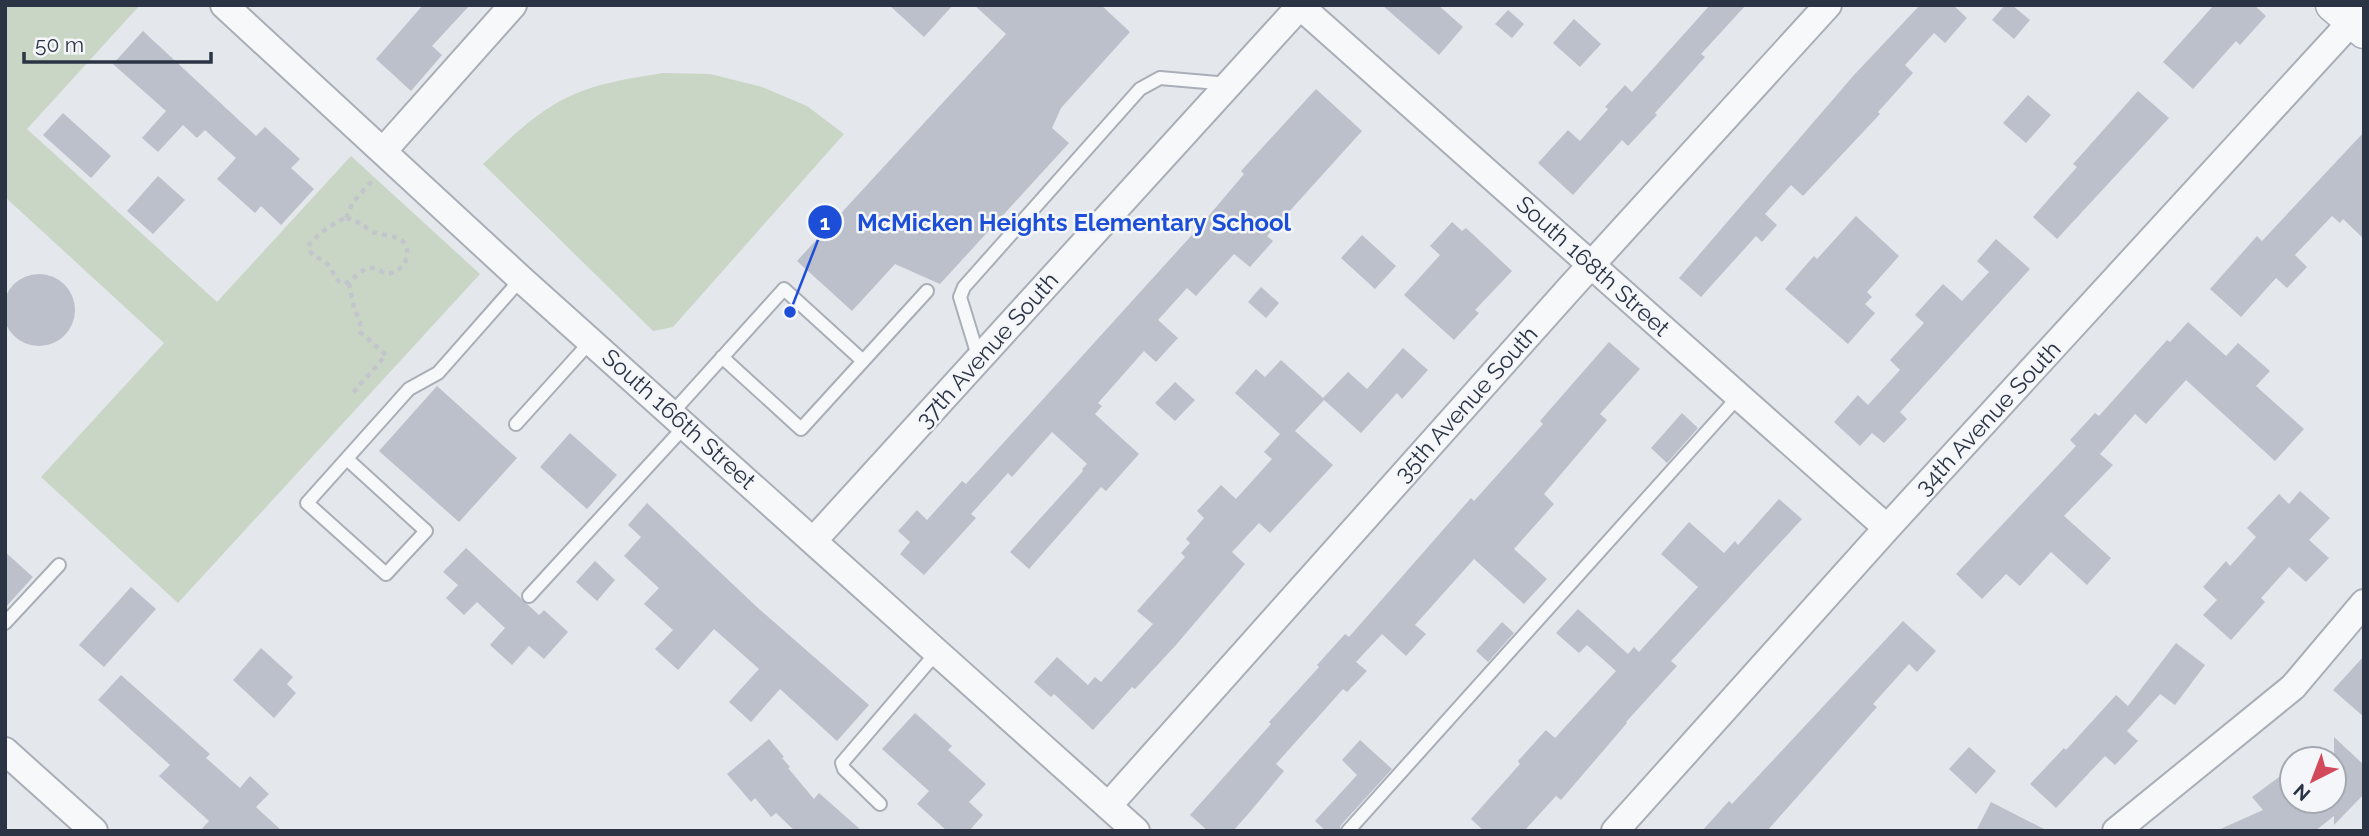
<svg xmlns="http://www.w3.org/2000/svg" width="2369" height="836" viewBox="0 0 2369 836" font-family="Raleway,sans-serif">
  <rect width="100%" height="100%" fill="#e4e7ec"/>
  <path fill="#c9d6c5" d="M 5,5 L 140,5 L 27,129 L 217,302 L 351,156 L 480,274 L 178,603 L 41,477 L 164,343 L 5,197 Z
    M 663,73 L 710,74 L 762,87 L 807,106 L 844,134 L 673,327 L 653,331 L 483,164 C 509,139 535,113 568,97 C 597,83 631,78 663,73 Z"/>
  <path fill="#bbc0ca" d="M 423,5 L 470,5 L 432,46 L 442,55 L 411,91 L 376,59 Z
    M 889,5 L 953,5 L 924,37 Z
    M 974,5 L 1101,5 L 1130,32 L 1061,108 L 1052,128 L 1069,143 L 940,284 L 895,264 L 852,311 L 797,261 L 1006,34 Z
    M 1382,5 L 1438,5 L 1463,27 L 1439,55 Z
    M 1710,5 L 1746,5 L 1701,54 L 1705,57 L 1655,113 L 1657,115 L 1628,146 L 1622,140 L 1573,195 L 1538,163 L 1568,130 L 1580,141 L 1608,109 L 1605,107 L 1625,85 L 1632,92 Z
    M 1920,5 L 1953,5 L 1967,18 L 1945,43 L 1934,33 L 1905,65 L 1913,73 L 1878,112 L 1880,114 L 1803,196 L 1791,185 L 1765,214 L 1777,225 L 1762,242 L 1756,236 L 1701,297 L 1679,278 L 1854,75 Z
    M 2005,5 L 2012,5 L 2030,20 L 2014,39 L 1992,20 Z
    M 2214,5 L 2254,5 L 2266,16 L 2240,45 L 2236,41 L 2193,89 L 2163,62 Z
    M 1508,10 L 1524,24 L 1512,38 L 1495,24 Z
    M 1574,19 L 1601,44 L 1580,67 L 1553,43 Z
    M 143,31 L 256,136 L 265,127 L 300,159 L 291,168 L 314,189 L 281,225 L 261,206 L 255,213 L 217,179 L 236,158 L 205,130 L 197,138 L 183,125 L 158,152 L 142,138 L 166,111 L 113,64 Z
    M 1316,89 L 1362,131 L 1267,236 L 1273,241 L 1250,267 L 1234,254 L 1196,296 L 1187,288 L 1158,320 L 1178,338 L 1156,362 L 1144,351 L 1098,403 L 1102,406 L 1095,414 L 1139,454 L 1106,491 L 1101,487 L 1029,569 L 1010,552 L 1083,471 L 1082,469 L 1087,464 L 1052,432 L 1012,477 L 1008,473 L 971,514 L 976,518 L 924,575 L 900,554 L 910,542 L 898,531 L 917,510 L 927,520 L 962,481 L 966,484 L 1201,225 L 1244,174 L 1241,171 Z
    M 2138,91 L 2169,118 L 2057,239 L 2033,217 L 2077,167 L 2073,164 Z
    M 2028,95 L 2051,115 L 2026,143 L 2003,123 Z
    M 63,113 L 111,156 L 91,178 L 43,135 Z
    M 2364,132 L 2364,239 L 2343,219 L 2340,223 L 2332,216 L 2295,255 L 2307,267 L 2287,288 L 2276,278 L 2241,317 L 2210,289 L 2257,236 L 2262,241 Z
    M 158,176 L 185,200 L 153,234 L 127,211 Z
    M 1856,216 L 1899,256 L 1867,292 L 1872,297 L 1865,304 L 1875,313 L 1848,344 L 1785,289 L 1814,256 L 1817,259 Z
    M 1452,222 L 1462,231 L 1466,228 L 1512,271 L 1475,310 L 1479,313 L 1454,340 L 1404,295 L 1440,255 L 1430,246 Z
    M 1362,235 L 1396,266 L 1375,289 L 1341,258 Z
    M 1996,239 L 2030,269 L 1900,412 L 1907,419 L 1884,443 L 1872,433 L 1860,446 L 1834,422 L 1858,395 L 1868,405 L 1900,370 L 1890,360 L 1924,323 L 1915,315 L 1943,284 L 1962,301 L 1989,272 L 1977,261 Z
    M3 310a36 36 0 1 1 72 0a36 36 0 1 1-72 0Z
    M 1261,287 L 1279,303 L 1266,318 L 1248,302 Z
    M 2188,322 L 2226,356 L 2238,343 L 2270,371 L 2256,386 L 2304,429 L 2275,461 L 2186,380 L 2146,424 L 2135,414 L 2100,454 L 2113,465 L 2064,516 L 2111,558 L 2087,585 L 2051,552 L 2020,586 L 2006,574 L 1982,599 L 1956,574 L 2076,446 L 2070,440 L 2095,413 L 2099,416 L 2167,340 L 2170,342 Z
    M 1609,342 L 1640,369 L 1600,414 L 1607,420 L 1544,494 L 1554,504 L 1514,549 L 1547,579 L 1524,604 L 1474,559 L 1415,625 L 1426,634 L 1406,656 L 1382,634 L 1356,662 L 1367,671 L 1347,692 L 1343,689 L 1276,764 L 1284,771 L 1249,813 L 1233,831 L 1208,831 L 1190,815 L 1271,724 L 1269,722 L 1319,667 L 1317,665 L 1345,634 L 1349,637 L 1471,498 L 1474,501 L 1543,424 L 1540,421 Z
    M 1403,348 L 1428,370 L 1402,399 L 1397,393 L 1361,433 L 1324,400 L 1295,431 L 1333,465 L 1270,533 L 1259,523 L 1232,552 L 1245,564 L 1176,645 L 1135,689 L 1132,687 L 1093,730 L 1054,694 L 1051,697 L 1034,682 L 1057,657 L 1088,685 L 1095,677 L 1101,682 L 1153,624 L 1137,611 L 1185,557 L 1181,553 L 1190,543 L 1186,539 L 1204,518 L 1197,511 L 1221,485 L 1236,499 L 1272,459 L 1264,452 L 1280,434 L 1235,393 L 1256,369 L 1265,377 L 1281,360 L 1323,398 L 1348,372 L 1367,389 Z
    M 1175,382 L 1195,400 L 1175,421 L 1155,403 Z
    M 437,386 L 517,458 L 459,522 L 379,451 Z
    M 1682,413 L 1698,428 L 1667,463 L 1651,448 Z
    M 570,433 L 617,475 L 587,509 L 540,467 Z
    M 2300,491 L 2330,518 L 2309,540 L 2329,558 L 2306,582 L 2289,567 L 2261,598 L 2265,602 L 2231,640 L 2203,615 L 2217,600 L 2203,587 L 2226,561 L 2230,566 L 2256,537 L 2247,528 L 2279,494 L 2289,504 Z
    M 1779,499 L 1802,519 L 1671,661 L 1677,666 L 1626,722 L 1627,723 L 1561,800 L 1556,796 L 1524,831 L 1484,831 L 1471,819 L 1520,764 L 1518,761 L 1546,730 L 1555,738 L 1616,671 L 1587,645 L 1579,653 L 1556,633 L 1578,609 L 1628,654 L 1634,647 L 1639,652 L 1698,587 L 1661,554 L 1689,522 L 1724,553 L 1735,541 L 1738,545 Z
    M 647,503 L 759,609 L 869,705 L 837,741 L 780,689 L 751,722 L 729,702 L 759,669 L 714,629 L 678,670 L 655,649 L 673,630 L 644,604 L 659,588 L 624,556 L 641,537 L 628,525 Z
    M 466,548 L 539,615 L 544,610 L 568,632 L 544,659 L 529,646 L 512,665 L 490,645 L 505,628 L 477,602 L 464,615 L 446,598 L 458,585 L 443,572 Z
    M 5,552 L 33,577 L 5,608 Z
    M 595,561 L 615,580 L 597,601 L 576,582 Z
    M 131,587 L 156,609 L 104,667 L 79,645 Z
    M 1903,621 L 1936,651 L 1917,672 L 1909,664 L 1873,704 L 1877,707 L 1767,831 L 1702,831 L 1729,801 L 1732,804 Z
    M 1502,622 L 1514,633 L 1488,662 L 1476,651 Z
    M 2176,643 L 2205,665 L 2175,705 L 2160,694 L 2127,731 L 2138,741 L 2115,765 L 2105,756 L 2056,808 L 2030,784 L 2064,748 L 2066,750 L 2116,695 L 2128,706 Z
    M 261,648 L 293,677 L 287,684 L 296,693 L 274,718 L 233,680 Z
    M 2364,656 L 2364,717 L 2333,690 Z
    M 121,675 L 210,754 L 206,758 L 240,788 L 250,776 L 269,794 L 256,807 L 282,831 L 200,831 L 209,821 L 159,776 L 170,765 L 98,700 Z
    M 915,713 L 952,746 L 948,750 L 986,784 L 969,802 L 983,815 L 969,831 L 947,831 L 917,804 L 929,791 L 882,749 Z
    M 2334,737 L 2364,765 L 2364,794 L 2334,825 L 2334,816 L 2315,831 L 2216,831 L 2263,810 L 2252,797 L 2279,777 L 2292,794 L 2292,801 L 2334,801 Z
    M 769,739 L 784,757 L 782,758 L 790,767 L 788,768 L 814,799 L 819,793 L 862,831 L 795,831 L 776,813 L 771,817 L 755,798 L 751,802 L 727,774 Z
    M 1360,740 L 1392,769 L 1341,825 L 1339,831 L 1326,831 L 1315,821 L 1357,775 L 1342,760 Z
    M 1969,747 L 1996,771 L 1976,794 L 1949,769 Z
    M 1991,802 L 2048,831 L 1976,831 Z"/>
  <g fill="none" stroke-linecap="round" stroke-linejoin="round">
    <g stroke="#a9aeb7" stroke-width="16">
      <path id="service" d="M 722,357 L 801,429 L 927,291
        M 979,359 L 960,297 L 964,287 L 1140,89 L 1160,78 L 1229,84
        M 672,413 L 784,289 L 863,361
        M 516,424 L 591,341
        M 347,459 L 426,531 L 386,574 L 307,503 L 409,389 L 438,373 L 521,279
        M 529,596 L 685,426
        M 5,623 L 59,565
        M 880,804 L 844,769 L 842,763 L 937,652
        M 1348,831 L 1739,396"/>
    </g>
    <g stroke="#a9aeb7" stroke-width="30">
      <path id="minor" d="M 224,5 L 521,279 L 1136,831
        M 1299,5 L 1887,528
        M 384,150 L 513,5
        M 814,540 L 1301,5
        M 5,751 L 94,831
        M 1108,806 L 1570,288 L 1828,5
        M 1615,831 L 1887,528 L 2364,8
        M 2116,831 L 2293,687 L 2364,603"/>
    </g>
    <g stroke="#a9aeb7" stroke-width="35">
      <path id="tertiary" d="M 2332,5 L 2364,32"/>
    </g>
    <path stroke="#c2c5cb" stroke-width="4.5" stroke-dasharray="5 5" stroke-linecap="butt" d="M 346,218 C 357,220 362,225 371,231 C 383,238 410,232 407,256 C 405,267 398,271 388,274 C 383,273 377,268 372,268 C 360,267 354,282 342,284 C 334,278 334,273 329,266 C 321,257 312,258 308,247 C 312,237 336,221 346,218 Z
      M 346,218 L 353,202 L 374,179
      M 349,283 L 354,308 L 360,322 L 360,332 L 386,355 L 350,396"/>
    <use href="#service" stroke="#f7f8fa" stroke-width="12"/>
    <use href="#minor" stroke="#f7f8fa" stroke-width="26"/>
    <use href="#tertiary" stroke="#f7f8fa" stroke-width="32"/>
  </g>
  <g text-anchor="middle" stroke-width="5" stroke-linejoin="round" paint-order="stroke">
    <g font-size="23" fill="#2b3445" stroke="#f4f6f9">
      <text transform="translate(1593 266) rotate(42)" y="8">South 168th Street</text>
      <text transform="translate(987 350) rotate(-48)" y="8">37th Avenue South</text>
      <text transform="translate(1466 404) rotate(-48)" y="8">35th Avenue South</text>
      <text transform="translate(1988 418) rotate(-47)" y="8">34th Avenue South</text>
      <text transform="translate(679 419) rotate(42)" y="8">South 166th Street</text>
    </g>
  </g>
  <path fill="none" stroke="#1d4ed8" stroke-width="2.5" d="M790 312L825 222"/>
  <g fill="#1d4ed8" stroke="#f4f6f9" stroke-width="2.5">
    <circle cx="790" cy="312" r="7"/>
    <circle cx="825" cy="222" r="18"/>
  </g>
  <g font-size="21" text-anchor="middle" font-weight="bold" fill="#fff">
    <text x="825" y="230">1</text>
  </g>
  <g font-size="24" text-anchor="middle" font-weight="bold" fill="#1d4ed8" stroke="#f4f6f9" stroke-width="5" stroke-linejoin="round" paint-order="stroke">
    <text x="1074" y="231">McMicken Heights Elementary School</text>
  </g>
  <rect width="2369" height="836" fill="none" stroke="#2b3445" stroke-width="14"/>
  <g transform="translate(2313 780) rotate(222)"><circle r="33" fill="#f4f6f9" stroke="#a4a8b1" stroke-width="2"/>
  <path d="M0-5L12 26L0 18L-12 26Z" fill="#d1495b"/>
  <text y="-10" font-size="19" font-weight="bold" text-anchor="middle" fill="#2b3445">N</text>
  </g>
  <path d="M24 52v10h187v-10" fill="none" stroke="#2b3445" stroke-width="3.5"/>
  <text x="35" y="52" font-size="21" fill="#2b3445" stroke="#f4f6f9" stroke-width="5" paint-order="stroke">50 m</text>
</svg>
